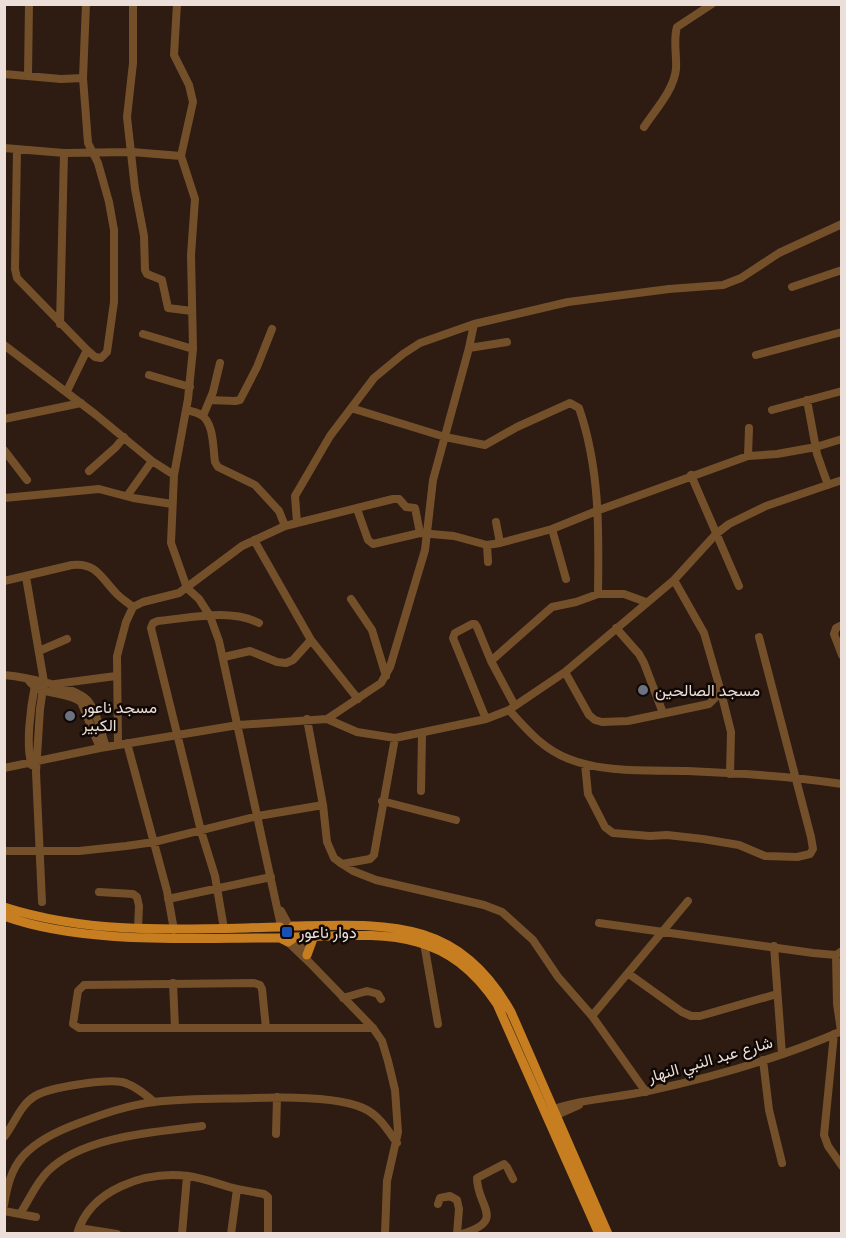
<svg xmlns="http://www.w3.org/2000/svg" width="846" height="1238" viewBox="0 0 846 1238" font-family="Roboto,Vazirmatn,sans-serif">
  <rect width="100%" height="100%" fill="#2e1b12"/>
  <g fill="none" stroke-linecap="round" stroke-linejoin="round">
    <path stroke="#74502a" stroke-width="8" d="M 133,4 L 133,63 L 127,117 L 135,189 L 144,236 L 145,270 L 147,274 L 162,280 L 168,308 L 192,311
      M 177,4 L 174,55 L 189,85 L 193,102 L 181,156 L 195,199 L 191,255 L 193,349 L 188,399 L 174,475 L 171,543 L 187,588 L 199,599 L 210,616 L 219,641 L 281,926
      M 4,74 L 61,79 L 83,78 L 86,4
      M 28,75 L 29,4
      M 644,127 C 655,110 674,90 676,69 C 677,56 673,40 677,27 L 712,4
      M 4,148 L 64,153 L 132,152 L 181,156
      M 17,149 L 15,269 L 17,278 L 87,350 L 95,357 L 101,358 L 107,352 L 114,302 L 114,230 L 109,202 L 98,163 L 88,143 L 83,78
      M 792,287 L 842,270
      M 60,324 L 64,153
      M 143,334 L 193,349
      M 4,345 L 95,414 L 152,461 L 174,475
      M 469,348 L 507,342
      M 756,355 L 842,332
      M 149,375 L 190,387
      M 67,391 L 87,350
      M 210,400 L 235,401 L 240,400 L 257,367 L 272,329
      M 807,400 L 817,454 L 828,485
      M 351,408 L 445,437 L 485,445 L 517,427 L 570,403 L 579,408 C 600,469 599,531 598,594
      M 186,410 C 191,411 197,412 201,415 C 214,422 213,449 215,462 L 218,467 L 255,485 L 279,511 L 285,526
      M 772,410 L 842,391
      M 203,416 L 213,392 L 220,363
      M 4,419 L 81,403
      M 4,450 L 27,480
      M 748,456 L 749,428
      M 89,471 L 116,447 L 124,437
      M 691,475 L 739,586
      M 127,496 L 152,461
      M 4,498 L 99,489 L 133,498 L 172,504
      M 357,509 L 368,540 L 373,544 L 420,533 L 454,536 L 487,545 L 500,543 L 552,529 L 599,510 L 748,456 L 777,454 L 816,447 L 842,439
      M 496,522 L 500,543
      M 297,523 L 295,496 L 330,436 L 374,378 L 403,354 L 420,343 L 474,324 L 568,302 L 669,289 L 723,285 L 741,278 L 779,253 L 842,224
      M 552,529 L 566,579
      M 254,540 L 311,640 L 358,699
      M 487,545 L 488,562
      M 26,577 L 44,682 L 40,709 L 36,772 L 42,902
      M 4,581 L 72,565 C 95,562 101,577 115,592 C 120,598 127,602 133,607
      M 351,599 L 372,630 L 386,676
      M 842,625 L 836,628 L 834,634 L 842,655
      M 616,628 L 639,654 L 644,663 L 663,713
      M 39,651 L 67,639
      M 224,657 L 250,651 L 277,662 L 286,663 L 293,660 L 311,640
      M 491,661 L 552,607 L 576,602 L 598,594 L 624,594 L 646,602
      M 565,672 L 589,715 L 595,720 L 602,722 L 628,721 L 709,704 L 721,692 L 704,633 L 674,580
      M 4,675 C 24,677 78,687 89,702 C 98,714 101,733 106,747
      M 29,681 C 41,696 66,691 81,702 L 100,748
      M 55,684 L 116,676
      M 721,692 L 731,732 L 730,774
      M 509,710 C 527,730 543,749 569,759 C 604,773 649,770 687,771 C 738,773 790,776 842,784
      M 307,719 L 323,805 L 327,842 L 334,858 L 342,864 L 370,859 L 374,855 L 395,738
      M 327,719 L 381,683 L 390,667 L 425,550 L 433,480 L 469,348 L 474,324
      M 486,719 L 453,638 L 455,633 L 472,624 L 475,624 L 477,627 L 491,661 L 515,706
      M 127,743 L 167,891 L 174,930
      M 118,745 L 117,656 L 126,622 L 133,607 L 143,602 L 179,593 L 242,546 L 285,526 L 393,499 L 399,499 L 406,507 L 415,508 L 420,533
      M 585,764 L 588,794 L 605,827 L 613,833 L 650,836 L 667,835 L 703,839 L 739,845 L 765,856 L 797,857 L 810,854 L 813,849 L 811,837 L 759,637
      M 32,765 C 25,747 31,705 35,685
      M 4,768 L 100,748 L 238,725 L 327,719 L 357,732 L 395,738 L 486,719 L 509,710 L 565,672 L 674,580 L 716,534 L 729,524 L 766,506 L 842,480
      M 421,791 L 422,734
      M 382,801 L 456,820
      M 4,851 L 79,851 L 126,846 L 154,842 L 258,816 L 323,805
      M 342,864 L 353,871 L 376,880 L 484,905 L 502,912 L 533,940 L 558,977 L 592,1016 L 646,1092
      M 99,892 L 133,894 L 137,897 L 139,906 L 138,928
      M 168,899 L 271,877
      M 281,911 L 288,924
      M 599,923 L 813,953 L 836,955 L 842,951
      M 224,929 L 215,876 L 201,831 L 151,628 L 153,623 L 158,621 C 190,618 230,608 259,623
      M 294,939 L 307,955
      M 288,942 L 309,962 L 373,1028 L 382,1041 L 388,1061 L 395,1090 L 398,1132 L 387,1181 L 385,1234
      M 424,943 L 438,1024
      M 774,946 L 782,1054
      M 836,955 L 837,1004 L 841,1031
      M 629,974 L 682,1012 L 691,1016 L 700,1016 L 777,994
      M 173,983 L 175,1028
      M 343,998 L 367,991 L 378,994 L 381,999
      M 592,1016 L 688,901
      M 266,1028 L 262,989 L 260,985 L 254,983 L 84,985 L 78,991 L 73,1024 L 79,1028 L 373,1028
      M 834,1034 L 824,1135 L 828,1146 L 842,1166
      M 763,1060 L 769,1110 L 782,1163
      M 549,1111 C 578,1099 617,1098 648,1091 C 714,1077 780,1058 842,1031
      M 552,1117 L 579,1105
      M 276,1134 L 277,1097
      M 4,1137 C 15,1123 20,1105 35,1096 C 50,1087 105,1079 122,1082 C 134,1085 145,1094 154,1102
      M 237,1189 L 264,1194 L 268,1197 L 268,1234
      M 438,1204 L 440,1198 L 450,1196 L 457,1200 L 459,1209 L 457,1234
      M 4,1205 C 7,1187 11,1169 24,1155 C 38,1140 60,1130 79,1123 C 103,1114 128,1105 154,1102 C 187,1098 221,1099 254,1098 C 283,1097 336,1096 363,1108 C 379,1115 387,1129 397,1143
      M 4,1211 L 36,1217
      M 20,1214 C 29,1200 36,1183 48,1171 C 83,1136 155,1132 202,1126
      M 79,1228 L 117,1234
      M 77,1234 C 90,1189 145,1171 188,1176 C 204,1178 221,1185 237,1189 L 231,1234
      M 182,1234 L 187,1176
      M 462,1234 C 507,1220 477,1207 477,1178 L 504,1164 L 507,1167 L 513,1179"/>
    <path stroke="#c77e21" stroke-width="9" d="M 4,907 C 94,936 187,929 280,927
      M 4,916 C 81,944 187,938 269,938 L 280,938 L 288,942 L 295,937 C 380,935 444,924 497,1004 L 599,1234
      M 293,926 C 388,924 458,918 511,1012 L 608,1234
      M 307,955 L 314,936"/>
  </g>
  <g fill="#6b7280" stroke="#100805" stroke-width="2">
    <circle cx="643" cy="690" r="6"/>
    <circle cx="70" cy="716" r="6"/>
  </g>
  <rect fill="#1a4fb4" stroke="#100805" stroke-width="2" x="281" y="926" width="12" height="12" rx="3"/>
  <g text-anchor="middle" stroke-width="5" stroke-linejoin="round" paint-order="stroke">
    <g font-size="16" fill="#ecded8" stroke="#100805" text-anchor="start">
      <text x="655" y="696">مسجد الصالحين</text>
      <text x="82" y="713">مسجد ناعور<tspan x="82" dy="18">الكبير</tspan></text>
      <text x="299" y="938">دوار ناعور</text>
    </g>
    <g font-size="16" fill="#ecded8" stroke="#100805">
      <text transform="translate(710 1059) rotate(-16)" y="6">شارع عبد النبي النهار</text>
    </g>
  </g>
  <rect width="846" height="1238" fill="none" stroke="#ecded8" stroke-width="12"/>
</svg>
